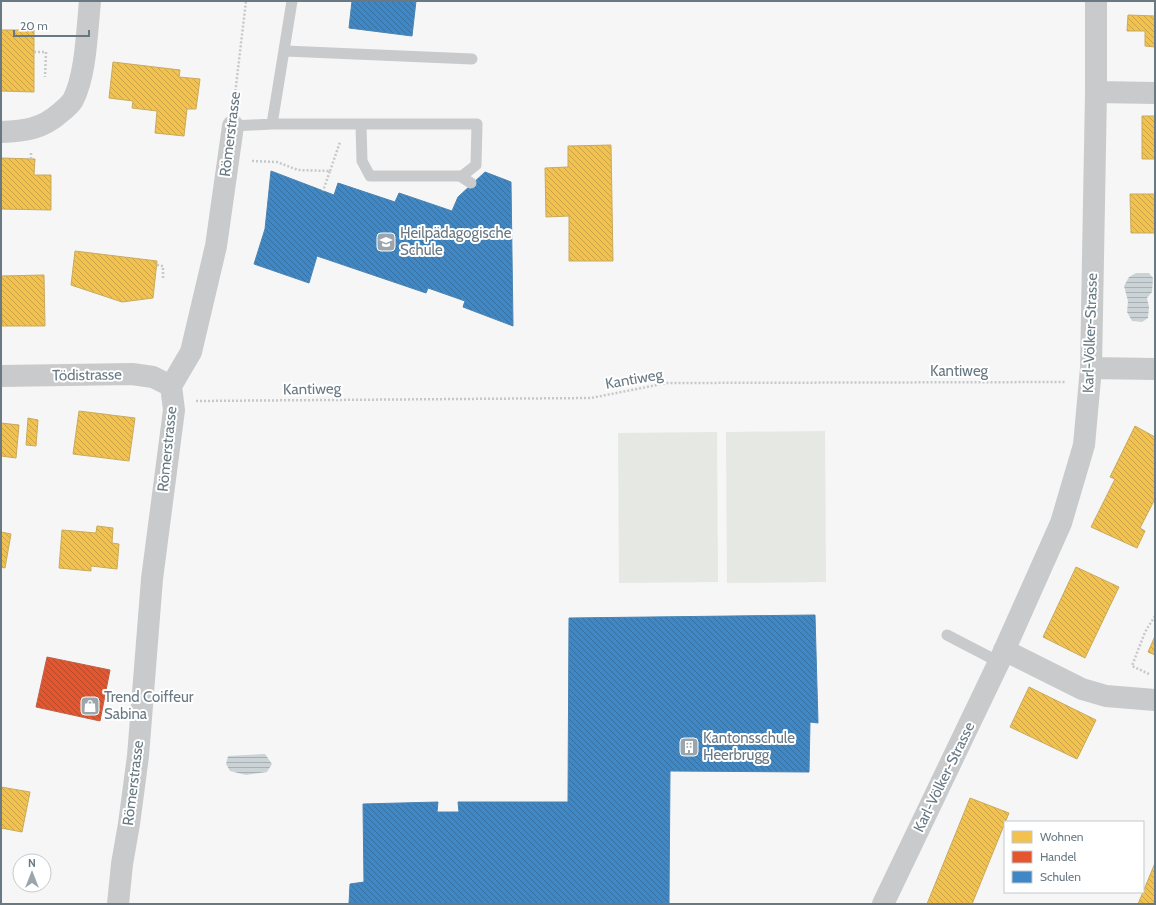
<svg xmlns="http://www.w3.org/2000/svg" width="1156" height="905" viewBox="0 0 1156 905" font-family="Cabin,sans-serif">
  <defs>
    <pattern id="water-rules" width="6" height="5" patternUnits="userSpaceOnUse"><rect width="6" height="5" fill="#cbd3d6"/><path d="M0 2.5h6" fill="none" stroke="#a9b0b3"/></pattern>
    <pattern id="homes-back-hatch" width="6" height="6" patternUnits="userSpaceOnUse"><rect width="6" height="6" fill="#f2c14e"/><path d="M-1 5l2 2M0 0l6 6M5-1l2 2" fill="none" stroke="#c8a246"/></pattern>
    <pattern id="shops-back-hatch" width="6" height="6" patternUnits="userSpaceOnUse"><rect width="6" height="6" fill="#e4572e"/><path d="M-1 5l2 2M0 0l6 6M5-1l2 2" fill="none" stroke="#b34a2c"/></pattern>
    <pattern id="schools-back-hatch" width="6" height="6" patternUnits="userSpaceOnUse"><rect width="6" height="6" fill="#3f88c5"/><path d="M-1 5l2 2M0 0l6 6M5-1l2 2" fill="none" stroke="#376f9e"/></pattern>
  </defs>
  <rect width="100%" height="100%" fill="#f6f6f6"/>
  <path fill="#e5e8e3" d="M 825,431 L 826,582 L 727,583 L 726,432 Z
    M 717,432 L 718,582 L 619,583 L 618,433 Z"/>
  <path fill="url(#water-rules)" d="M 1136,273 L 1149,273 L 1153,278 L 1152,292 L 1147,298 L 1149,307 L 1148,318 L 1142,322 L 1132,321 L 1127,312 L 1128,301 L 1124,286 L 1129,277 Z
    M 265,754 L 272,764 L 267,772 L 246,775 L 230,771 L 226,764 L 228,756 Z"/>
  <path fill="url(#homes-back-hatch)" stroke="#c9ab5e" d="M 1128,15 L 1155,16 L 1155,47 L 1145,46 L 1145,31 L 1127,31 Z
    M 1,30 L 34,30 L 34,92 L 1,91 Z
    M 113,62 L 180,70 L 179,77 L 200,79 L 196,109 L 187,109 L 184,136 L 155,133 L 157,111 L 132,108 L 133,101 L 109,98 Z
    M 1142,116 L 1155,116 L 1155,159 L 1142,159 Z
    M 611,145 L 613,261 L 569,261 L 569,216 L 546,217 L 545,168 L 568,167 L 568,146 Z
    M 1,158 L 35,159 L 34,175 L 51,175 L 51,210 L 1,209 Z
    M 1130,194 L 1155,194 L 1155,233 L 1131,233 Z
    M 75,251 L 157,261 L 153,298 L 122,302 L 71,285 Z
    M 44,275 L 45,326 L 2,326 L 1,276 Z
    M 79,411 L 135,418 L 129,461 L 73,454 Z
    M 28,418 L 38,420 L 36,446 L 26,445 Z
    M 1,423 L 19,425 L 16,458 L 1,456 Z
    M 1135,426 L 1155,437 L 1155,499 L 1140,528 L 1145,531 L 1137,548 L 1091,527 L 1115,479 L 1110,477 Z
    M 97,526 L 113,528 L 112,543 L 119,544 L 117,569 L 91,566 L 91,571 L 59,568 L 62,530 L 96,533 Z
    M 1,532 L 11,534 L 5,568 L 1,567 Z
    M 1076,567 L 1119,587 L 1085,658 L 1043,637 Z
    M 1155,636 L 1155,655 L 1148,652 Z
    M 1029,687 L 1096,720 L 1077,759 L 1010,727 Z
    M 1,787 L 30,792 L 22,832 L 1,828 Z
    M 970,798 L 1009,813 L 972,904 L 927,904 Z
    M 1155,863 L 1155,904 L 1138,904 L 1143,892 Z"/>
  <path fill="url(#shops-back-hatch)" stroke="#bf6148" d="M 47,657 L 110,670 L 100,721 L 36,707 Z"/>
  <path fill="url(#schools-back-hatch)" stroke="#4b84b2" d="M 352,1 L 416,1 L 412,36 L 349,28 Z
    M 271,171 L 334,195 L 338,183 L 395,202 L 399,193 L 452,211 L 458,197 L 485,172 L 511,182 L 513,326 L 463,307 L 465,301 L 428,288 L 426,293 L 317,256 L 309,283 L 254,264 L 265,229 Z
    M 815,615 L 818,723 L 810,722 L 809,772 L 670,771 L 669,904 L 349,904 L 350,884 L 364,882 L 363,804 L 438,802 L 437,812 L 459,812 L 458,802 L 568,802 L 569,618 Z"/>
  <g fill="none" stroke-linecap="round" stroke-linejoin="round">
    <path stroke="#c6c8c9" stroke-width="2.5" stroke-dasharray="2 2" stroke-linecap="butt" d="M 34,52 L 46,52 L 45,77
      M 234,103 L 246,1
      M 31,153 L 31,159
      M 252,161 L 277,162 L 298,170 L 330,171 L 323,191
      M 330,171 L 340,142
      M 157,265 L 163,266 L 163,279
      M 196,401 L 591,398 L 667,383 L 1065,382
      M 1149,674 L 1132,666 L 1145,632 L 1155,616"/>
    <path stroke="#c9cacb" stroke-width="11" d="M 285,51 L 472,59
      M 272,124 L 292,1
      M 233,126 L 272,124 L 477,124 L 476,165 L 462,176 L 370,176 L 362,161 L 361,125
      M 460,176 L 471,183
      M 947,635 L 999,662"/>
    <path stroke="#c9cacb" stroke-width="22" d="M 1096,92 L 1155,93
      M 1,132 C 25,131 42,129 60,113 C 65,109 70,105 73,100 C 86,75 87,30 90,1
      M 1091,368 L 1155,369
      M 1,376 L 132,374 L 153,377 L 171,386
      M 1004,650 L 1082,689 L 1106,696 L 1155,700
      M 118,904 L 122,864 L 129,824 L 138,756 L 152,579 L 174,410 L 171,386 L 191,352 L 216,246 L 233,126
      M 883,904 L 999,662 L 1061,523 L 1084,445 L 1091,368 L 1096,92 L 1096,1"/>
  </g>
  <defs>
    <g id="school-square" transform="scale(1)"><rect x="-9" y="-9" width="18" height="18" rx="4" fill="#9aa5ac" stroke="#fff"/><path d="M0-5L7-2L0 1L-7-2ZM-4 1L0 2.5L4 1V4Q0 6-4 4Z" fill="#fff"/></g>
    <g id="shop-square" transform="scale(1)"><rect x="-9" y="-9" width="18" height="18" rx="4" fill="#9aa5ac" stroke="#fff"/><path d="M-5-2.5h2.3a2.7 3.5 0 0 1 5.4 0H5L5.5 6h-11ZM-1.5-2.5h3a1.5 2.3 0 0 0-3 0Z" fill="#fff"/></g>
    <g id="building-square" transform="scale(1)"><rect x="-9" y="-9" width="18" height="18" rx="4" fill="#9aa5ac" stroke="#fff"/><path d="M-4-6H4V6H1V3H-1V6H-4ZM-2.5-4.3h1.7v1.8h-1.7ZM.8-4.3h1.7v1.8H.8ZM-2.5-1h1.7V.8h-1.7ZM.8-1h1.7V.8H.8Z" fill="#fff"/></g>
  </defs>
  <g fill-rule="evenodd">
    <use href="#school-square" x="386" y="242"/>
    <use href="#shop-square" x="90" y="706"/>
    <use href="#building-square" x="689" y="747"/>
  </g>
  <g text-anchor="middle" stroke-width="4" stroke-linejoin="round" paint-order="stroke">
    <g font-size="15" fill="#687984" stroke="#fff">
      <text transform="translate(230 134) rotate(-83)" y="5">Römerstrasse</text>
      <text transform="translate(1090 333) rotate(-88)" y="5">Karl-Völker-Strasse</text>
      <text x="959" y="376">Kantiweg</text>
      <text transform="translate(87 375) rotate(-1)" y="5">Tödistrasse</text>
      <text transform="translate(634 379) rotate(-10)" y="5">Kantiweg</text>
      <text transform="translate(312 389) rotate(-1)" y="5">Kantiweg</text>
      <text transform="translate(167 449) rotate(-84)" y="5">Römerstrasse</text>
      <text transform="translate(944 777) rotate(-64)" y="5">Karl-Völker-Strasse</text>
      <text transform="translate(133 783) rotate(-83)" y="5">Römerstrasse</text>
    </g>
    <g font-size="15" fill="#687984" stroke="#fff" text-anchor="start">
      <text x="400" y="238">Heilpädagogische<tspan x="400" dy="17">Schule</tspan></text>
      <text x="104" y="702">Trend Coiffeur<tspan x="104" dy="17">Sabina</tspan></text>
      <text x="703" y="743">Kantonsschule<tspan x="703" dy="17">Heerbrugg</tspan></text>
    </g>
  </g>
  <rect width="1156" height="905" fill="none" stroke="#687984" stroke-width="4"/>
  <rect x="1004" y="821" width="140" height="72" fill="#ffffff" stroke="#c3c9ce"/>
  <rect x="1012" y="831" width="20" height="12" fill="#f2c14e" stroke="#c3c9ce"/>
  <text x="1040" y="841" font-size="12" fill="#687984">Wohnen</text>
  <rect x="1012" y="851" width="20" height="12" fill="#e4572e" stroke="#c3c9ce"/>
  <text x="1040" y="861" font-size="12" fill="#687984">Handel</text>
  <rect x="1012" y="871" width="20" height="12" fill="#3f88c5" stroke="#c3c9ce"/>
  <text x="1040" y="881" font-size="12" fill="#687984">Schulen</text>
  <g transform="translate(32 873)"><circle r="19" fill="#ffffff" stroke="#c3c9ce"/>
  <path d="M0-3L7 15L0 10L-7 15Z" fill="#9aa5ac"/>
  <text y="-6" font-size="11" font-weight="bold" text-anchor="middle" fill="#687984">N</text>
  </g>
  <path d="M14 30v6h75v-6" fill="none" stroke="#687984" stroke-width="2"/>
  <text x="20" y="30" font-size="12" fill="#687984" stroke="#ffffff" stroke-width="3" paint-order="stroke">20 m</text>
</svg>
